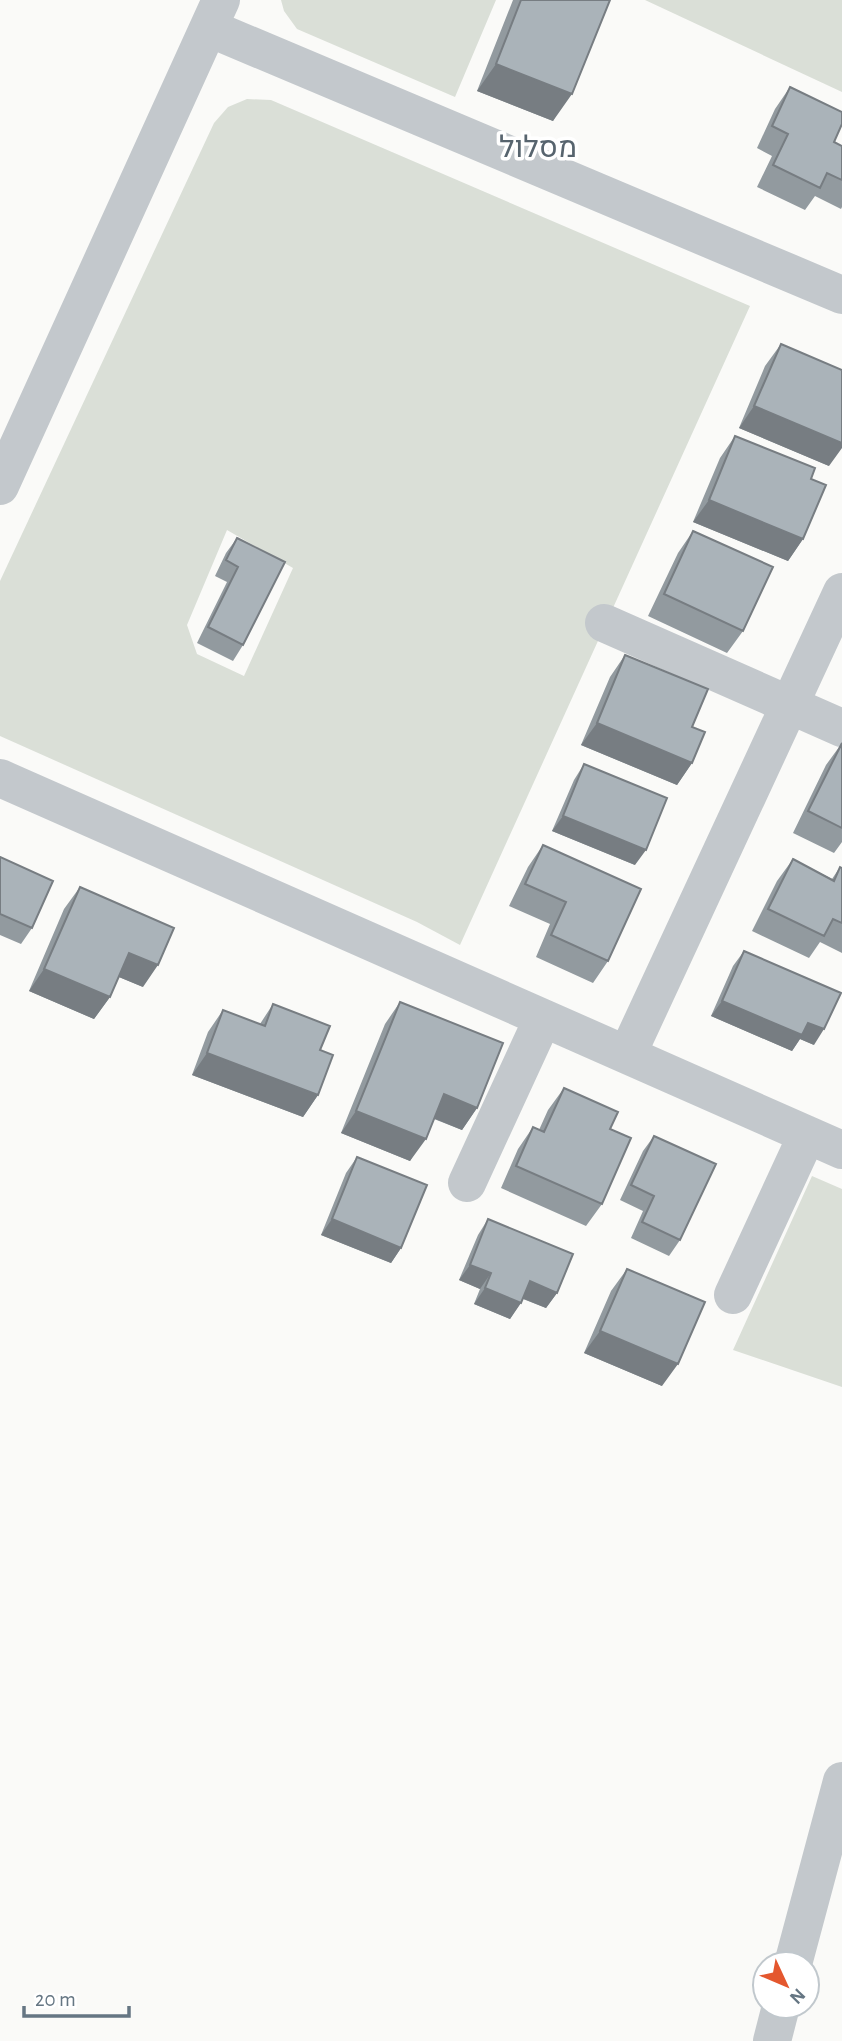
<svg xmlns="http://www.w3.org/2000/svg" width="842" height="2041" viewBox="0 0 842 2041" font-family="'Alegreya Sans',Heebo,sans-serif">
  <rect width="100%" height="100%" fill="#fafaf8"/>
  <path fill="#dadfd7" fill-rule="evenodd" d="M 281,0 L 496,0 L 455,97 L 297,29 L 284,11 Z
    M 645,0 L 842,0 L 842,92 Z
    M 247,99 L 271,100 L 750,306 L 460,945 L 417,922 L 0,736 L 0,581 L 214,123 L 228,107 ZM 227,530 L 293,568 L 244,676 L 197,654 L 187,625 Z
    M 812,1176 L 842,1189 L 842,1387 L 733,1350 Z"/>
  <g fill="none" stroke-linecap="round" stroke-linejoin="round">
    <path stroke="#c3c8cc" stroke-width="38" d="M 209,28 L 842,295
      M 0,486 L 221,0
      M 604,623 L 842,728
      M 0,778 L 842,1150
      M 627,1055 L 842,592
      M 467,1183 L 543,1018
      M 733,1295 L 807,1135
      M 793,1964 L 842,1781
      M 772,2041 L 781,2006"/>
  </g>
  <path fill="#929a9f" d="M 513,0 L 610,0 L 553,121 L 477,91 Z
    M 790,87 L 834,142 L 842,146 L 842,207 L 841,209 L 815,196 L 805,210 L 757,187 L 772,156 L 757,148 L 775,109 Z
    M 781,344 L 829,466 L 739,428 L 765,366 Z
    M 735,436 L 803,539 L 788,561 L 693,522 L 720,458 Z
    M 693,531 L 743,631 L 727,653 L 648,616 L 678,553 Z
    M 237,538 L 243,645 L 233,661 L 197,643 L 227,582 L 215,576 L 226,553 Z
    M 625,655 L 692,727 L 692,763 L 677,785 L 581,745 L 610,677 Z
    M 842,743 L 842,842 L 834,853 L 793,833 L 826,765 Z
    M 584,764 L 635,865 L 552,831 L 574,780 Z
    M 543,845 L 608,961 L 593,983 L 536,957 L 550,924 L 509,906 L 528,867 Z
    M 0,857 L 32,928 L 21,944 L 0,935 Z
    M 793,859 L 832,879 L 840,867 L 842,868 L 842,953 L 820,942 L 809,958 L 752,931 L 777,881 Z
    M 80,887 L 143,987 L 119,977 L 110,997 L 94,1019 L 29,991 L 64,909 Z
    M 744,951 L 814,1045 L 800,1039 L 792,1051 L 711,1016 L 733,966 Z
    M 400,1002 L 477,1108 L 462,1130 L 434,1119 L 410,1161 L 341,1133 L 385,1024 Z
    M 273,1004 L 320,1050 L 318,1095 L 303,1117 L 192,1075 L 208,1032 L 223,1010 L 260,1024 Z
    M 564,1088 L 610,1129 L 602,1204 L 586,1226 L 501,1188 L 518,1149 L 533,1127 L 539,1130 L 548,1110 Z
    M 654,1136 L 680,1240 L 669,1256 L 631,1238 L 643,1211 L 620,1200 L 643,1151 Z
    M 357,1157 L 401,1248 L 391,1263 L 321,1235 L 346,1173 Z
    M 488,1219 L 557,1293 L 546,1308 L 523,1299 L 510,1319 L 474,1304 L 480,1289 L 459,1280 L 478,1235 Z
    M 627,1269 L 662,1386 L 584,1353 L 611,1291 Z"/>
  <path fill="#777d82" d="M 496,64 L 572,94 L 553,121 L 477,91 Z
    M 754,406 L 842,443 L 842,448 L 829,466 L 739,428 Z
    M 709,500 L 803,539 L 788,561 L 693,522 Z
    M 597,723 L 692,763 L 677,785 L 581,745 Z
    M 563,816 L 646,850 L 635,865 L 552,831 Z
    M 129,953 L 158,965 L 143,987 L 114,975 Z
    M 44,969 L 110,997 L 94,1019 L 29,991 Z
    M 722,1001 L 808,1023 L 824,1029 L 814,1045 L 800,1039 L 792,1051 L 711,1016 Z
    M 207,1053 L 318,1095 L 303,1117 L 192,1075 Z
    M 444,1094 L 477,1108 L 462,1130 L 428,1116 Z
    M 356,1111 L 426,1139 L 410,1161 L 341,1133 Z
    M 332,1219 L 401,1248 L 391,1263 L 321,1235 Z
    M 470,1265 L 491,1273 L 480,1289 L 459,1280 Z
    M 530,1281 L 557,1293 L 546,1308 L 519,1297 Z
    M 485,1288 L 521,1303 L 510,1319 L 474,1304 Z
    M 600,1331 L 678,1364 L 662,1386 L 584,1353 Z"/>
  <path fill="#aab3b9" stroke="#777d82" stroke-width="2" d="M 521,0 L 610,0 L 572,94 L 496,64 Z
    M 790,87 L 842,112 L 842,124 L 834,142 L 842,146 L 842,180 L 827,173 L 820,188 L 773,165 L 788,134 L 772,126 Z
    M 781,344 L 842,370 L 842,443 L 754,406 Z
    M 735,436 L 815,468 L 811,479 L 826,485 L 803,539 L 709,500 Z
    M 693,531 L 773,567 L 743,631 L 664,594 Z
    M 237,538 L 285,562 L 243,645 L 208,627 L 238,567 L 226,560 Z
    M 625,655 L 708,689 L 692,727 L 705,732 L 692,763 L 597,723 Z
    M 842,743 L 842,828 L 808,811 Z
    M 584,764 L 667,798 L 646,850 L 563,816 Z
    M 543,845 L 641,889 L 608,961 L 551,935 L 566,902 L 525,884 Z
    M 0,857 L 53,881 L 32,928 L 0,914 Z
    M 793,859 L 834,881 L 840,867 L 842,868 L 842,923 L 833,919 L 824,936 L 768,909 Z
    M 80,887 L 174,928 L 158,965 L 129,953 L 110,997 L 44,969 Z
    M 744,951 L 841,993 L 824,1029 L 808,1023 L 802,1035 L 722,1001 Z
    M 400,1002 L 503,1043 L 477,1108 L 444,1094 L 426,1139 L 356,1111 Z
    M 273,1004 L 330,1026 L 320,1050 L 333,1055 L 318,1095 L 207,1053 L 223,1010 L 265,1026 Z
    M 564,1088 L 618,1112 L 610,1129 L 631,1138 L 602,1204 L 516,1166 L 533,1127 L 544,1132 Z
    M 654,1136 L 716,1164 L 680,1240 L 642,1222 L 654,1196 L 631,1185 Z
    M 357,1157 L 427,1185 L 401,1248 L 332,1219 Z
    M 488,1219 L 573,1254 L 557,1293 L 530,1281 L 521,1303 L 485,1288 L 491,1273 L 470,1265 Z
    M 627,1269 L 705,1302 L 678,1364 L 600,1331 Z"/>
  <g text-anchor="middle" stroke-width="7" stroke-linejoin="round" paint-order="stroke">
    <g font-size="30" fill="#57646e" stroke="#fff">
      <text x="538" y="157">מסלול</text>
    </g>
  </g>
  <g transform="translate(786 1985) rotate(134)"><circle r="33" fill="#ffffff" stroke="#c1c8cd" stroke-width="2"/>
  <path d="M0-5L12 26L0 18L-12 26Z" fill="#e4572e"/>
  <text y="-10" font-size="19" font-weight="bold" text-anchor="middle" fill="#657683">N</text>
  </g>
  <path d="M24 2006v10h105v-10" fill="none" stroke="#657683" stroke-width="3.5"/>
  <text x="35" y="2006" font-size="21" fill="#657683" stroke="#ffffff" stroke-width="5" paint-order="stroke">20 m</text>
</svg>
